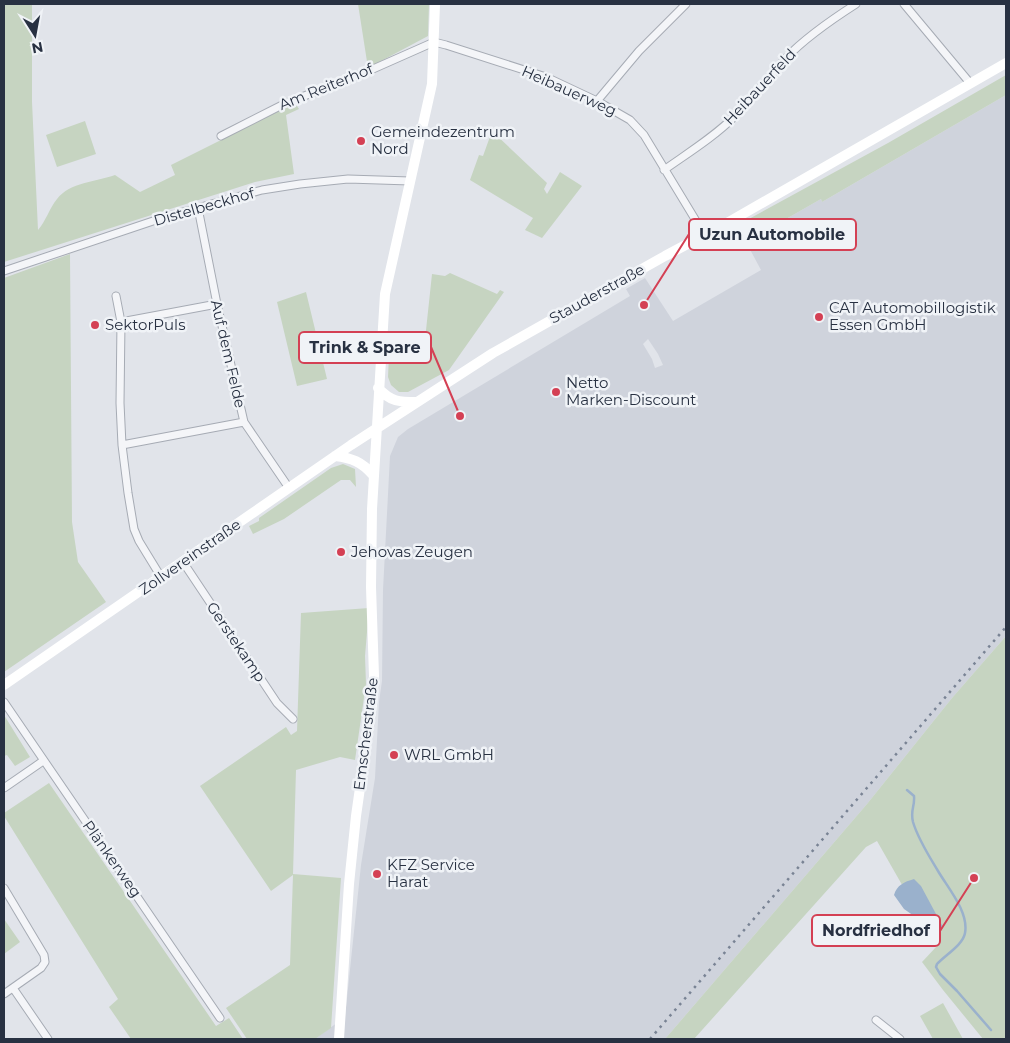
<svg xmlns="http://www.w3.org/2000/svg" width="1010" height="1043" viewBox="0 0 1010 1043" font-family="Montserrat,sans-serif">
  <rect width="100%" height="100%" fill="#e1e4ea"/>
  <path fill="#cfd3dc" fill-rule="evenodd" d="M 1006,95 L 1006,636 L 952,698 L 867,804 L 665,1039 L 315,1039 L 345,1017 L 361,865 L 375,778 L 379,702 L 382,681 L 383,590 L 390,456 L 398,437 L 408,429 L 630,296 L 626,289 L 645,278 L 673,321 L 761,270 L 746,242 L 821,199 L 822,202 ZM 648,339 L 658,354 L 663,365 L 655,368 L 652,359 L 643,344 Z"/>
  <path fill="#c6d4c1" d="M 4,4 L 32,4 L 32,102 L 38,230 C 46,221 49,209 57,199 C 70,182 96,182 115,175 L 140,192 L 175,175 L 171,165 L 295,103 L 299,109 L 286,115 L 294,174 L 255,182 L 4,262 Z
    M 358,4 L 429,4 L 428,36 L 368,68 Z
    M 1006,75 L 1006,95 L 822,202 L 821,199 L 746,242 L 736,226 L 888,143 Z
    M 85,121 L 96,154 L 57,167 L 46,135 Z
    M 492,131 L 547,183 L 544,189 L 547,194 L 560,172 L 582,186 L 542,238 L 525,230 L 533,218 L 470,180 L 479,155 L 483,156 Z
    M 70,254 L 72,522 L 78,562 L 106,602 L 4,672 L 4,278 Z
    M 450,273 L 497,294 L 500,290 L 504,292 L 449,370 L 408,392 L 399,392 L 391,385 L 388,377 L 389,355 L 409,356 L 424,349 L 432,274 L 445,276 Z
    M 306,292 L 327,379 L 297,386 L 277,302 Z
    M 343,464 L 355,469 L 356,487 L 350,480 L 341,480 L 284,519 L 253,534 L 249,526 L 259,521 L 259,518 L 331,468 Z
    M 369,608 L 365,656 L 366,684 L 355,760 L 340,757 L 296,770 L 293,874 L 341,878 L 331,1028 L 315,1039 L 247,1039 L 226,1008 L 290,965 L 293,875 L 271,891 L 200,786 L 286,727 L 291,735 L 297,731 L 301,613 Z
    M 1006,636 L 1006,1039 L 983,1039 L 943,990 L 922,962 L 937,946 L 877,841 L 866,847 L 694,1039 L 665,1039 L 867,804 L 952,698 Z
    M 4,715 L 30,757 L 15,766 L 7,755 L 4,756 Z
    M 49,783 L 216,1026 L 229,1018 L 243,1039 L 131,1039 L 109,1007 L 118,999 L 4,816 L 4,813 Z
    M 4,919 L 20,942 L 4,954 Z
    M 943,1003 L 963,1039 L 933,1039 L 920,1016 Z"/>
  <path fill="#9ab1cc" d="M 914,879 L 921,886 L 943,927 L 934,939 L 930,939 L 917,918 L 904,909 L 894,895 C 897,885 904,882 914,879 Z"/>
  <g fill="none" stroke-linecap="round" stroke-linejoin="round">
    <path stroke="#9ab1cc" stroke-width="2.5" d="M 907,790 L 914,796 C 915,807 910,810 913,822 C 918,839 929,856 938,871 C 948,888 969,912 965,933 C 963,945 945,955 937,964 L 936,967 L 940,974 L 957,991 L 991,1030"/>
    <g stroke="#a6abb4" stroke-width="9">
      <path id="street" d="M 904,4 L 970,83
        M 597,101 L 639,51 L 686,4
        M 221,136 L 286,103 L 364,73 L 434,42 L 446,45 L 546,77 L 597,101 L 630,120 L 644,135 L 704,234
        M 664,170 C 688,153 714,137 735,116 C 753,98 768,77 786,58 C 806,37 831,20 856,4
        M 198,208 L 217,304 L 244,422 L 289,488
        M 4,271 L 165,217 L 262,190 L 300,184 L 348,179 L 410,181
        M 116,296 L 121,322 L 120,403 L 122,445 L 128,493 L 134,529 L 139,541 L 161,577
        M 121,322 L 217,304
        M 122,445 L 244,422
        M 183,562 L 277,703 L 293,719
        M 4,702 L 220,1018
        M 4,788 L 43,761
        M 4,888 L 44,955 L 45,962 L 41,968 L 4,994
        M 13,988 L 48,1039
        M 876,1020 L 900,1039"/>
    </g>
    <use href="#street" stroke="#f4f5f8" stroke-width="7"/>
    <path stroke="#fff" stroke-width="10" d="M 378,388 C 391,402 399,402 417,402
      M 335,456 C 352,458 362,462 373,475
      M 4,685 L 351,445 L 493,353 L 665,256 L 727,223 L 1006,63
      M 339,1039 L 349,884 L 356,816 L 372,704 L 374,676 L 371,587 L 372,509 L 385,294 L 432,84 L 435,4"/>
    <path stroke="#798394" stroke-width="2.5" stroke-dasharray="2.5 5" stroke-linecap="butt" d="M 650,1039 L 1006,627"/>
  </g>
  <g fill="#d44054" stroke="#f0f3f7" stroke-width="2">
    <circle cx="361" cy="141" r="5"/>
    <circle cx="819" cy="317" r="5"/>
    <circle cx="95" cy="325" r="5"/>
    <circle cx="556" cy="392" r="5"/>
    <circle cx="341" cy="552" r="5"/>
    <circle cx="394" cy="755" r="5"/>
    <circle cx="377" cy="874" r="5"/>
  </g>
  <g text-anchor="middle" stroke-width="5" stroke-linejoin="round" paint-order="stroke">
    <g font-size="15" fill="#283142" stroke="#f0f3f7">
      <text transform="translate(326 87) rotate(-22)" y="5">Am Reiterhof</text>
      <text transform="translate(760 87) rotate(-47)" y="5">Heibauerfeld</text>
      <text transform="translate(569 91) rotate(24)" y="5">Heibauerweg</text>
      <text transform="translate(204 207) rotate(-16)" y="5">Distelbeckhof</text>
      <text transform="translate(597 294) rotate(-29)" y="5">Stauderstraße</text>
      <text transform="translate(228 354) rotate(77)" y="5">Auf dem Felde</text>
      <text transform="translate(190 557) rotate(-35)" y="5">Zollvereinstraße</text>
      <text transform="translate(236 642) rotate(56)" y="5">Gerstekamp</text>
      <text transform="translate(366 734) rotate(-83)" y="5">Emscherstraße</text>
      <text transform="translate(112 859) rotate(55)" y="5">Plänkerweg</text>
    </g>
    <g font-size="15" fill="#283142" stroke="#f0f3f7" text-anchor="start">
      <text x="371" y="137">Gemeindezentrum<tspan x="371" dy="17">Nord</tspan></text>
      <text x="829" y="313">CAT Automobillogistik<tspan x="829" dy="17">Essen GmbH</tspan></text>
      <text x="105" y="330">SektorPuls</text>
      <text x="566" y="388">Netto<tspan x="566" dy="17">Marken-Discount</tspan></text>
      <text x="351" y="557">Jehovas Zeugen</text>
      <text x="404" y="760">WRL GmbH</text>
      <text x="387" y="870">KFZ Service<tspan x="387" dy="17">Harat</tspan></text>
    </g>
  </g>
  <path fill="none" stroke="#d44054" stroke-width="2" d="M644 305L689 234M460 416L431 347M974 878L940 931"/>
  <g fill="#d44054" stroke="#f0f3f7" stroke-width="2">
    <circle cx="644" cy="305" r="5"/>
    <circle cx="460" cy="416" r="5"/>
    <circle cx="974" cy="878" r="5"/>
  </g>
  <g fill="#f0f3f7" stroke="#d44054" stroke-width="2">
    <rect x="689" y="219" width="167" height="31" rx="5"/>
    <rect x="299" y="332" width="132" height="31" rx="5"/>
    <rect x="812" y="915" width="128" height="31" rx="5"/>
  </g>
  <g font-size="16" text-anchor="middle" font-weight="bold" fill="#283142">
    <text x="772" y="240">Uzun Automobile</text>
    <text x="365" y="353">Trink &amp; Spare</text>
    <text x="876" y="936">Nordfriedhof</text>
  </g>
  <rect width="1010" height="1043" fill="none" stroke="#283142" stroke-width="10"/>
  <g transform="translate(35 35) rotate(169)" stroke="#f0f3f7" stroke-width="4" paint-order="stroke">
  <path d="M0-4L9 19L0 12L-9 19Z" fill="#283142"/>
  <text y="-8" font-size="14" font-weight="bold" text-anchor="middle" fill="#283142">N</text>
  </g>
</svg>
